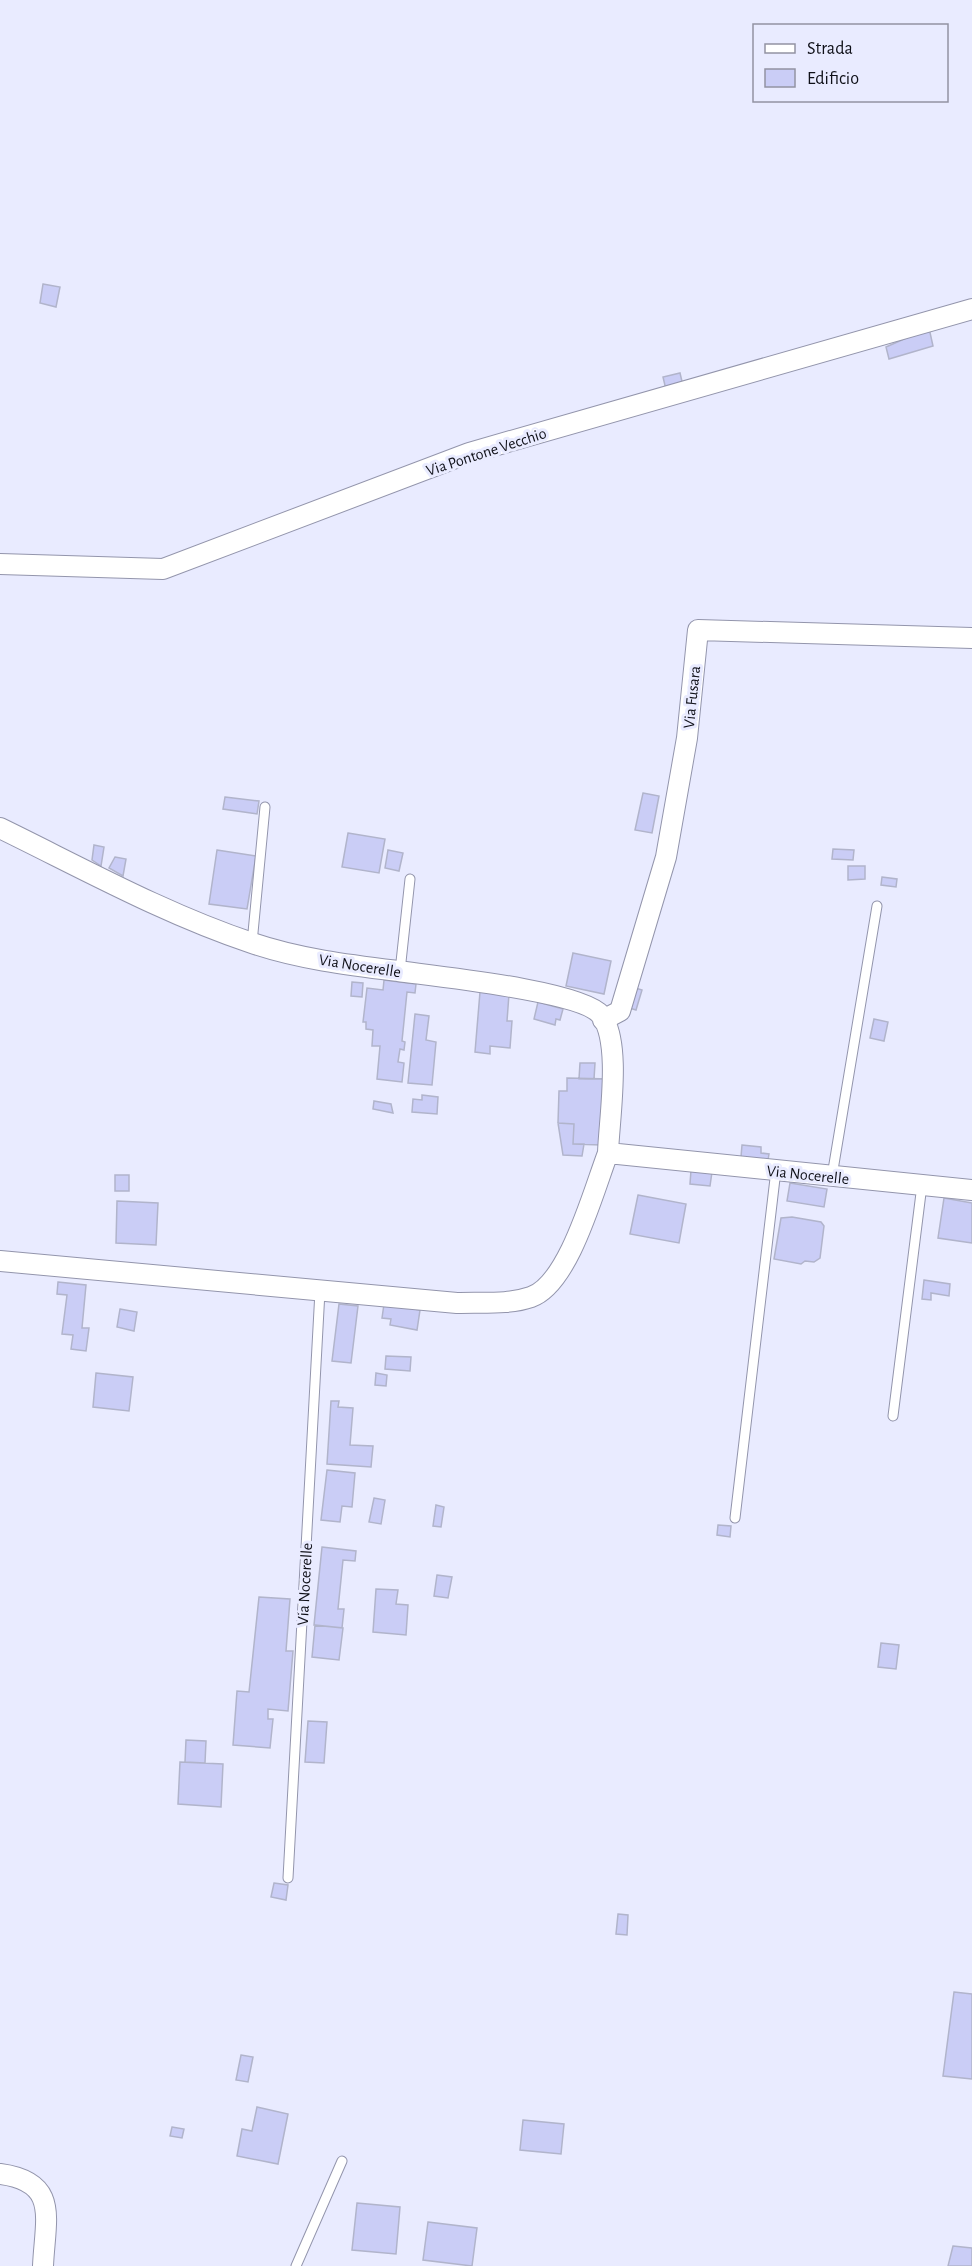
<svg xmlns="http://www.w3.org/2000/svg" width="972" height="2266" viewBox="0 0 972 2266" font-family="'Alegreya Sans',sans-serif">
  <rect width="100%" height="100%" fill="#e9ebff"/>
  <path fill="#cacdf6" stroke="#b1b4cb" stroke-width="1.5" d="M 43,284 L 60,287 L 56,307 L 40,303 Z
    M 929,328 L 933,346 L 889,359 L 886,347 Z
    M 680,373 L 684,390 L 667,394 L 663,377 Z
    M 643,793 L 659,796 L 652,833 L 635,830 Z
    M 225,797 L 259,801 L 257,814 L 223,809 Z
    M 348,833 L 385,839 L 379,873 L 342,867 Z
    M 94,845 L 104,847 L 101,866 L 92,860 Z
    M 833,849 L 854,850 L 853,860 L 832,859 Z
    M 217,850 L 256,856 L 247,909 L 209,904 Z
    M 388,850 L 403,853 L 399,871 L 385,868 Z
    M 115,857 L 126,859 L 123,876 L 109,868 Z
    M 848,866 L 865,866 L 865,879 L 848,880 Z
    M 882,877 L 897,879 L 896,887 L 881,885 Z
    M 573,953 L 611,961 L 604,994 L 566,986 Z
    M 384,980 L 416,984 L 415,993 L 407,992 L 402,1041 L 405,1042 L 404,1050 L 400,1049 L 398,1062 L 404,1063 L 402,1082 L 377,1079 L 380,1046 L 372,1046 L 373,1030 L 366,1029 L 366,1022 L 363,1022 L 367,988 L 383,990 Z
    M 352,982 L 363,983 L 362,997 L 351,996 Z
    M 632,987 L 642,990 L 636,1010 L 626,1007 Z
    M 480,992 L 509,994 L 507,1021 L 512,1021 L 510,1048 L 490,1046 L 490,1054 L 475,1052 Z
    M 538,1002 L 563,1009 L 560,1020 L 556,1019 L 555,1025 L 534,1019 Z
    M 415,1014 L 429,1016 L 426,1040 L 436,1042 L 432,1085 L 408,1083 Z
    M 874,1019 L 888,1022 L 884,1041 L 870,1038 Z
    M 580,1063 L 595,1063 L 594,1079 L 579,1079 Z
    M 567,1078 L 610,1079 L 601,1145 L 573,1144 L 574,1124 L 558,1123 L 559,1091 L 567,1091 Z
    M 422,1095 L 438,1097 L 437,1114 L 412,1112 L 413,1099 L 422,1100 Z
    M 374,1101 L 391,1104 L 393,1113 L 373,1109 Z
    M 558,1123 L 574,1124 L 573,1144 L 584,1144 L 582,1156 L 563,1155 Z
    M 742,1145 L 761,1147 L 761,1153 L 769,1154 L 768,1160 L 741,1157 Z
    M 691,1170 L 712,1172 L 710,1186 L 690,1184 Z
    M 115,1175 L 129,1175 L 129,1191 L 115,1191 Z
    M 790,1183 L 827,1189 L 824,1207 L 787,1201 Z
    M 638,1195 L 686,1204 L 679,1243 L 630,1234 Z
    M 944,1198 L 972,1203 L 972,1243 L 938,1238 Z
    M 117,1201 L 158,1203 L 156,1245 L 116,1243 Z
    M 792,1217 L 821,1222 L 824,1226 L 820,1258 L 814,1262 L 805,1261 L 801,1264 L 774,1259 L 781,1218 Z
    M 924,1280 L 950,1284 L 949,1296 L 931,1293 L 931,1300 L 922,1299 Z
    M 58,1282 L 86,1285 L 82,1328 L 89,1328 L 86,1351 L 71,1349 L 73,1335 L 62,1334 L 67,1295 L 57,1294 Z
    M 339,1304 L 358,1306 L 351,1363 L 332,1361 Z
    M 384,1304 L 420,1310 L 417,1330 L 390,1325 L 391,1319 L 382,1318 Z
    M 120,1309 L 137,1312 L 134,1331 L 117,1327 Z
    M 386,1356 L 411,1357 L 410,1371 L 385,1369 Z
    M 96,1373 L 133,1377 L 129,1411 L 93,1407 Z
    M 376,1373 L 387,1375 L 386,1386 L 375,1385 Z
    M 331,1401 L 339,1401 L 338,1407 L 353,1408 L 350,1445 L 373,1446 L 371,1467 L 327,1464 Z
    M 327,1470 L 355,1473 L 352,1507 L 342,1506 L 340,1522 L 321,1520 Z
    M 374,1498 L 385,1500 L 381,1524 L 369,1522 Z
    M 436,1505 L 444,1507 L 441,1527 L 433,1526 Z
    M 718,1525 L 731,1526 L 730,1537 L 717,1535 Z
    M 322,1547 L 356,1551 L 355,1561 L 343,1560 L 338,1609 L 344,1609 L 342,1628 L 314,1625 Z
    M 437,1575 L 452,1577 L 448,1598 L 434,1596 Z
    M 376,1589 L 398,1590 L 396,1604 L 408,1605 L 406,1635 L 373,1632 Z
    M 259,1597 L 290,1599 L 286,1651 L 293,1651 L 288,1711 L 268,1709 L 268,1719 L 273,1719 L 270,1748 L 233,1745 L 237,1691 L 249,1692 Z
    M 315,1625 L 343,1628 L 339,1660 L 312,1657 Z
    M 881,1643 L 899,1645 L 896,1669 L 878,1667 Z
    M 308,1721 L 327,1722 L 324,1763 L 305,1762 Z
    M 186,1740 L 206,1741 L 205,1763 L 185,1762 Z
    M 180,1762 L 223,1764 L 221,1807 L 178,1804 Z
    M 274,1883 L 288,1885 L 286,1900 L 271,1897 Z
    M 618,1914 L 628,1915 L 627,1935 L 616,1934 Z
    M 954,1992 L 972,1994 L 972,2079 L 943,2076 Z
    M 241,2055 L 253,2057 L 248,2082 L 236,2080 Z
    M 257,2107 L 288,2114 L 278,2164 L 237,2156 L 242,2129 L 252,2131 Z
    M 523,2120 L 564,2124 L 561,2154 L 520,2150 Z
    M 172,2127 L 184,2129 L 182,2138 L 170,2136 Z
    M 357,2203 L 400,2207 L 396,2254 L 352,2250 Z
    M 428,2222 L 477,2228 L 472,2266 L 423,2260 Z
    M 953,2246 L 972,2248 L 972,2266 L 948,2266 Z"/>
  <g fill="none" stroke-linecap="round" stroke-linejoin="round">
    <g stroke="#9395ac" stroke-width="11">
      <path id="service" d="M 252,943 L 265,807
        M 400,971 L 410,879
        M 832,1176 L 877,906
        M 893,1416 L 922,1185
        M 735,1518 L 776,1170
        M 288,1878 L 320,1291
        M 296,2266 L 342,2161"/>
    </g>
    <g stroke="#9395ac" stroke-width="22">
      <path id="minor" d="M 0,564 L 163,569 L 469,453 L 972,309
        M 0,828 C 82,868 165,914 252,943 C 299,959 349,965 398,971 C 434,976 582,991 601,1015 C 622,1042 609,1119 608,1153
        M 603,1020 L 620,1011 L 666,857 L 687,738 L 698,630 L 972,638
        M 0,1261 L 457,1303 C 482,1302 508,1305 531,1297 C 569,1284 594,1189 608,1153 L 972,1190
        M 0,2174 C 60,2182 45,2219 43,2266"/>
    </g>
    <use href="#service" stroke="#fff" stroke-width="9"/>
    <use href="#minor" stroke="#fff" stroke-width="20"/>
  </g>
  <g text-anchor="middle" stroke-width="6" stroke-linejoin="round" paint-order="stroke">
    <g font-size="16" fill="#0f1018" stroke="#e9ebff">
      <text transform="translate(486 451) rotate(-18)" y="6">Via Pontone Vecchio</text>
      <text transform="translate(691 697) rotate(-84)" y="6">Via Fusara</text>
      <text transform="translate(360 965) rotate(9)" y="6">Via Nocerelle</text>
      <text transform="translate(808 1174) rotate(6)" y="6">Via Nocerelle</text>
      <text transform="translate(304 1584) rotate(-87)" y="6">Via Nocerelle</text>
    </g>
  </g>
  <rect x="753" y="24" width="195" height="78" fill="#e9ebff" stroke="#9293a3" stroke-width="1.5"/>
  <rect x="765" y="44" width="30" height="9" fill="#ffffff" stroke="#9293a3" stroke-width="1.5"/>
  <text x="807" y="54" font-size="18" fill="#0f1018">Strada</text>
  <rect x="765" y="69" width="30" height="18" fill="#cacdf6" stroke="#9293a3" stroke-width="1.5"/>
  <text x="807" y="84" font-size="18" fill="#0f1018">Edificio</text>
</svg>
